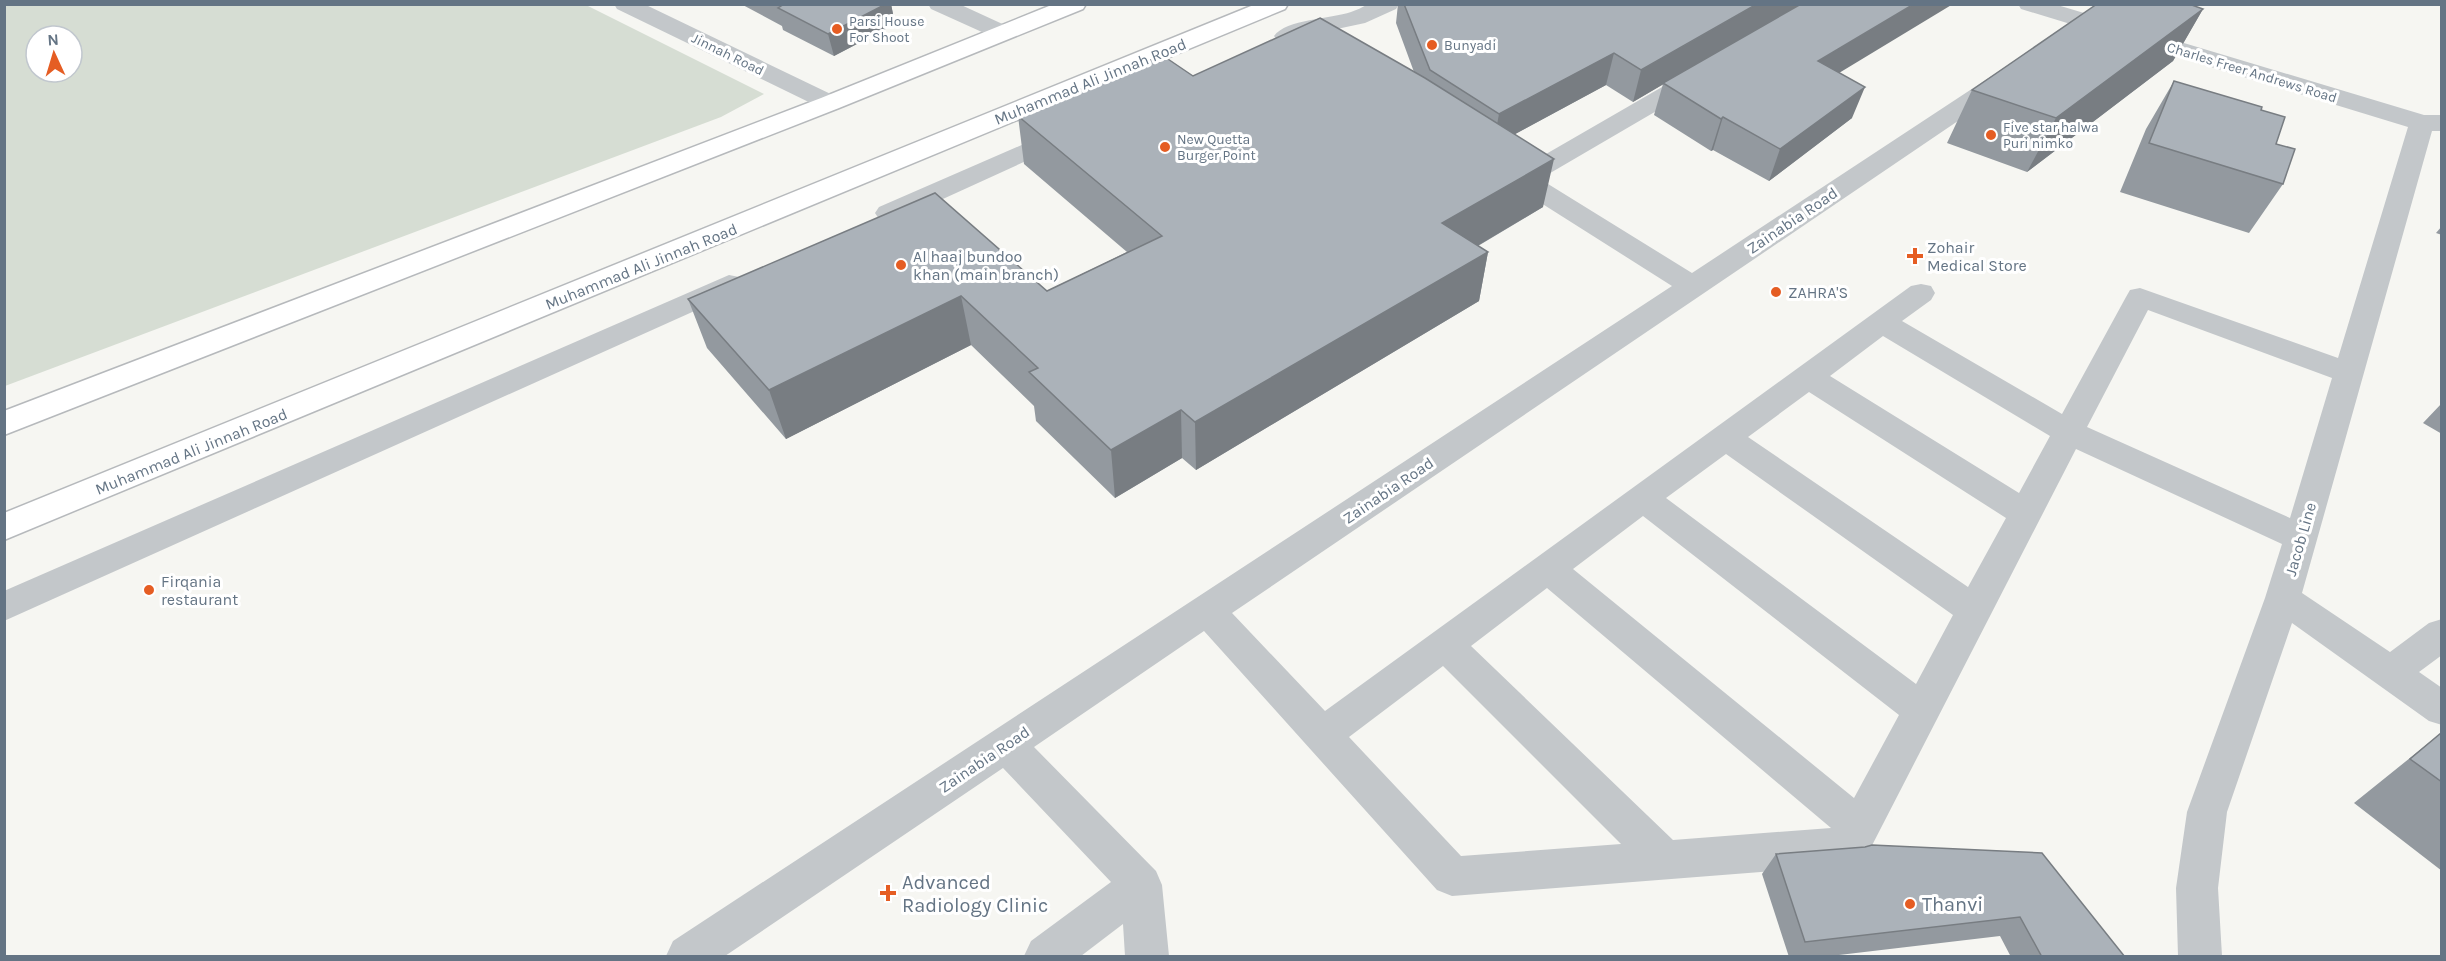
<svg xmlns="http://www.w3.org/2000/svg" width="2446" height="961" viewBox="0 0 2446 961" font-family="Karla,sans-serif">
  <rect width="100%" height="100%" fill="#f6f6f2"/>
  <path fill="#d6ddd3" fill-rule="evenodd" d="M 5,4 L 586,5 L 764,94 L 721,117 L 5,386 ZM 36,36 L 72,36 L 72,72 L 36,72 Z"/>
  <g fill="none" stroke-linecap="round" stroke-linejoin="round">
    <g stroke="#b6b9bc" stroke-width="3">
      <path id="highway" d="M 1054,4 L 1086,4 L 1083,9 L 839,108 L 4,435 L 4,411 L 821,98 Z
        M 1256,4 L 1288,4 L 1285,9 L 4,540 L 4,513 Z"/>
    </g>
    <path fill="#c3c7ca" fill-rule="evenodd" d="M 614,4 L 644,4 L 839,98 L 842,103 L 839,108 L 830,110 L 821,108 L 617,9 Z
      M 928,4 L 959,4 L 1009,27 L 1013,32 L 1009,37 L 1001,39 L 993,37 L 931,9 Z
      M 1368,4 L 1399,4 L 1396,9 L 1365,23 L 1304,36 L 1286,43 L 1278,41 L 1274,36 C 1286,19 1331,19 1351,12 C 1357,10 1363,7 1368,4 Z
      M 2018,4 L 2054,4 L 2424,115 L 2442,115 L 2442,131 L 2432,131 L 2302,593 L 2390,652 L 2429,623 L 2442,619 L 2442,655 L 2419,672 L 2442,688 L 2442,725 L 2429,721 L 2292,623 L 2227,812 L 2218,888 L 2222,956 L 2178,956 L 2176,888 L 2187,812 L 2265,598 L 2282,544 L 2076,449 L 1865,859 L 1850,865 L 1452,896 L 1437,890 L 1204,631 L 1034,747 L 1156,871 L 1162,885 L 1169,956 L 1125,956 L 1123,924 L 1081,956 L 1024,956 L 1031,941 L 1111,882 L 1003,768 L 725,956 L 666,956 L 673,941 L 1672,286 L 1500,177 L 1496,171 L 1500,165 L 1509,163 L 1522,168 L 1688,72 L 1697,70 L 1706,72 L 1709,77 L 1706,82 L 1540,179 L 1692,273 L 1993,75 L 2002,73 L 2011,75 L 2014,80 L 2011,85 L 1232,613 L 1325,711 L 1911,286 L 1921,284 L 1931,286 L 1935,293 L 1931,300 L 1902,321 L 2062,414 L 2126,297 L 2130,290 L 2140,288 L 2338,358 L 2408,127 L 2021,9 ZM 2148,310 L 2332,378 L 2290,518 L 2087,427 ZM 1883,336 L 2050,436 L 2019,493 L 1830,376 ZM 1809,392 L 2006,518 L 1968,587 L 1748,437 ZM 1726,454 L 1953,615 L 1916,684 L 1666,498 ZM 1643,516 L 1899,715 L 1854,798 L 1573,569 ZM 1547,588 L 1831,828 L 1673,840 L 1471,646 ZM 1443,666 L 1621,844 L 1461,856 L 1349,737 Z
      M 1063,127 L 1072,130 L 1076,135 L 1072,140 L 899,219 L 889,221 L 879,219 L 875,213 L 879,207 Z
      M 729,275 L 739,277 L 743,284 L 739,291 L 4,621 L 4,591 Z"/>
    <use href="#highway" fill="#fff" fill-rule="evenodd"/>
  </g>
  <path fill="#93999f" d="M 741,4 L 891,4 L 895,24 L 834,56 L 783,30 L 782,26 Z
    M 1398,4 L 1404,4 L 1840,73 L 1852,118 L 1769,181 L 1713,150 L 1711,151 L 1654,115 L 1663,84 L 1633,102 L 1606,85 L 1515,134 L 1543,207 L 1478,246 L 1488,252 L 1479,301 L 1196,470 L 1182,458 L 1115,498 L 1036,421 L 1034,406 L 971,345 L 786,439 L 707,348 L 688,299 L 1047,291 L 1127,252 L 1024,164 L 1018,116 L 1414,72 L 1396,23 Z
    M 2203,9 L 2173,61 L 2027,172 L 1947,143 L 1972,90 Z
    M 2174,81 L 2261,110 L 2276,144 L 2283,184 L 2249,233 L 2120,192 L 2146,129 Z
    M 2442,226 L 2442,235 L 2436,233 Z
    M 2442,403 L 2442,434 L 2423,423 Z
    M 2441,733 L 2442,733 L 2442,871 L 2354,803 Z
    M 1865,847 L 2125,957 L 2011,957 L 2000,936 L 1822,957 L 1789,957 L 1762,874 L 1776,854 Z"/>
  <path fill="#787d82" d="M 886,4 L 891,4 L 895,24 L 834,56 L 828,34 Z
    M 1757,4 L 1801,4 L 1633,102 L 1641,70 Z
    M 1914,4 L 1953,4 L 1806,93 L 1818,61 Z
    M 2203,9 L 2173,61 L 2027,172 L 2056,118 Z
    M 1614,53 L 1606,85 L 1493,146 L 1499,114 Z
    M 1865,87 L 1852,118 L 1769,181 L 1780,149 Z
    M 1723,117 L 1713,150 L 1711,151 L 1721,119 Z
    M 1554,159 L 1543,207 L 1435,271 L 1442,223 Z
    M 1488,252 L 1479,301 L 1196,470 L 1195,422 Z
    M 961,296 L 971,345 L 786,439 L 769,390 Z
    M 1181,410 L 1182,458 L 1115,498 L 1111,450 Z"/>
  <path fill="#abb2b9" stroke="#787d82" stroke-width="1.5" d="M 778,4 L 886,4 L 828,34 L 778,8 L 781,6 Z
    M 1404,4 L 1757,4 L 1641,70 L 1614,53 L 1499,114 L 1430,70 Z
    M 1801,4 L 1914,4 L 1818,61 L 1865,87 L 1780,149 L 1723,117 L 1721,119 L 1663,83 Z
    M 2097,4 L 2189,4 L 2203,9 L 2056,118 L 1972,90 Z
    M 1320,18 L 1425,78 L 1554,159 L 1442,223 L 1488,252 L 1195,422 L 1181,410 L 1111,450 L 1029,372 L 1038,368 L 961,296 L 769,390 L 688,299 L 935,193 L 1047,291 L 1162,236 L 1018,116 L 1162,55 L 1193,76 Z
    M 2174,81 L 2262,107 L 2261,110 L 2285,117 L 2276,144 L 2295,149 L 2283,184 L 2149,143 Z
    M 2441,733 L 2442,733 L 2442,782 L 2410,759 Z
    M 1872,845 L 2042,853 L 2125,957 L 2042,957 L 2020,917 L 1805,942 L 1776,854 L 1865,847 Z"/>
  <g fill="#e55d23" stroke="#fff" stroke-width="2">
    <circle cx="837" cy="29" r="6"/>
    <circle cx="1432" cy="45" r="6"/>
    <circle cx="1991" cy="135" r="6"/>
    <circle cx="1165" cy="147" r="6"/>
    <path d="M1912 247h6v6h6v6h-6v6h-6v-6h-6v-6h6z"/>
    <circle cx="901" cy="265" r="6"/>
    <circle cx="1776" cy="292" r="6"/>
    <circle cx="149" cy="590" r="6"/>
    <path d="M885 884h6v6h6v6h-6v6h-6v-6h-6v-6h6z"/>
    <circle cx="1910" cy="904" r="6"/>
  </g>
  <g text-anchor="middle" stroke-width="6" stroke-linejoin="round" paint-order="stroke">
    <g font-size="14" fill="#647484" stroke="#fff" text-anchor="start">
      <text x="849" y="26">Parsi House<tspan x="849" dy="16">For Shoot</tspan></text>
      <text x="1444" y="50">Bunyadi</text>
      <text x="2003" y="132">Five star halwa<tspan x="2003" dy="16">Puri nimko</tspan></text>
      <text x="1177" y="144">New Quetta<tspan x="1177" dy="16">Burger Point</tspan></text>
    </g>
    <g font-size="14" fill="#647484" stroke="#fff">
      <text transform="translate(728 54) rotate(26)" y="5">Jinnah Road</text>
      <text transform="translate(2252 72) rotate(17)" y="5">Charles Freer Andrews Road</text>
    </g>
    <g font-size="16" fill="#647484" stroke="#fff">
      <text transform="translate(1090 81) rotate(-22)" y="6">Muhammad Ali Jinnah Road</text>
      <text transform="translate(1792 220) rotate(-34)" y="6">Zainabia Road</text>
      <text transform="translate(641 266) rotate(-22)" y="6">Muhammad Ali Jinnah Road</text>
      <text transform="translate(191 451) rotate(-22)" y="6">Muhammad Ali Jinnah Road</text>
      <text transform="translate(1388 490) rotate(-34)" y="6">Zainabia Road</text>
      <text transform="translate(2300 539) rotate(-74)" y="6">Jacob Line</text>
      <text transform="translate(984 759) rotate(-34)" y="6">Zainabia Road</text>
    </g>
    <g font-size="16" fill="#647484" stroke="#fff" text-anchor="start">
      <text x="1927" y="253">Zohair<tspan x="1927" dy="18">Medical Store</tspan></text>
      <text x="913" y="262">Al haaj bundoo<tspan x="913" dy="18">khan (main branch)</tspan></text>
      <text x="1788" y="298">ZAHRA'S</text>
      <text x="161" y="587">Firqania<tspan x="161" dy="18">restaurant</tspan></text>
    </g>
    <g font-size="20" fill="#647484" stroke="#fff" text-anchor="start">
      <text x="902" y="889">Advanced<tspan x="902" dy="23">Radiology Clinic</tspan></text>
      <text x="1922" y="911">Thanvi</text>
    </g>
  </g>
  <rect width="2446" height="961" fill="none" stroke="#647484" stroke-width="12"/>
  <g transform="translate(54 54) rotate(356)"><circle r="28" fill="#ffffff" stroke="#c1c7ce" stroke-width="1.5"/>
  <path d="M0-4.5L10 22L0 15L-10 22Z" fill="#e55d23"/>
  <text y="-9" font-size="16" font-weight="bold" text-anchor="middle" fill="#647484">N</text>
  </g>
</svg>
